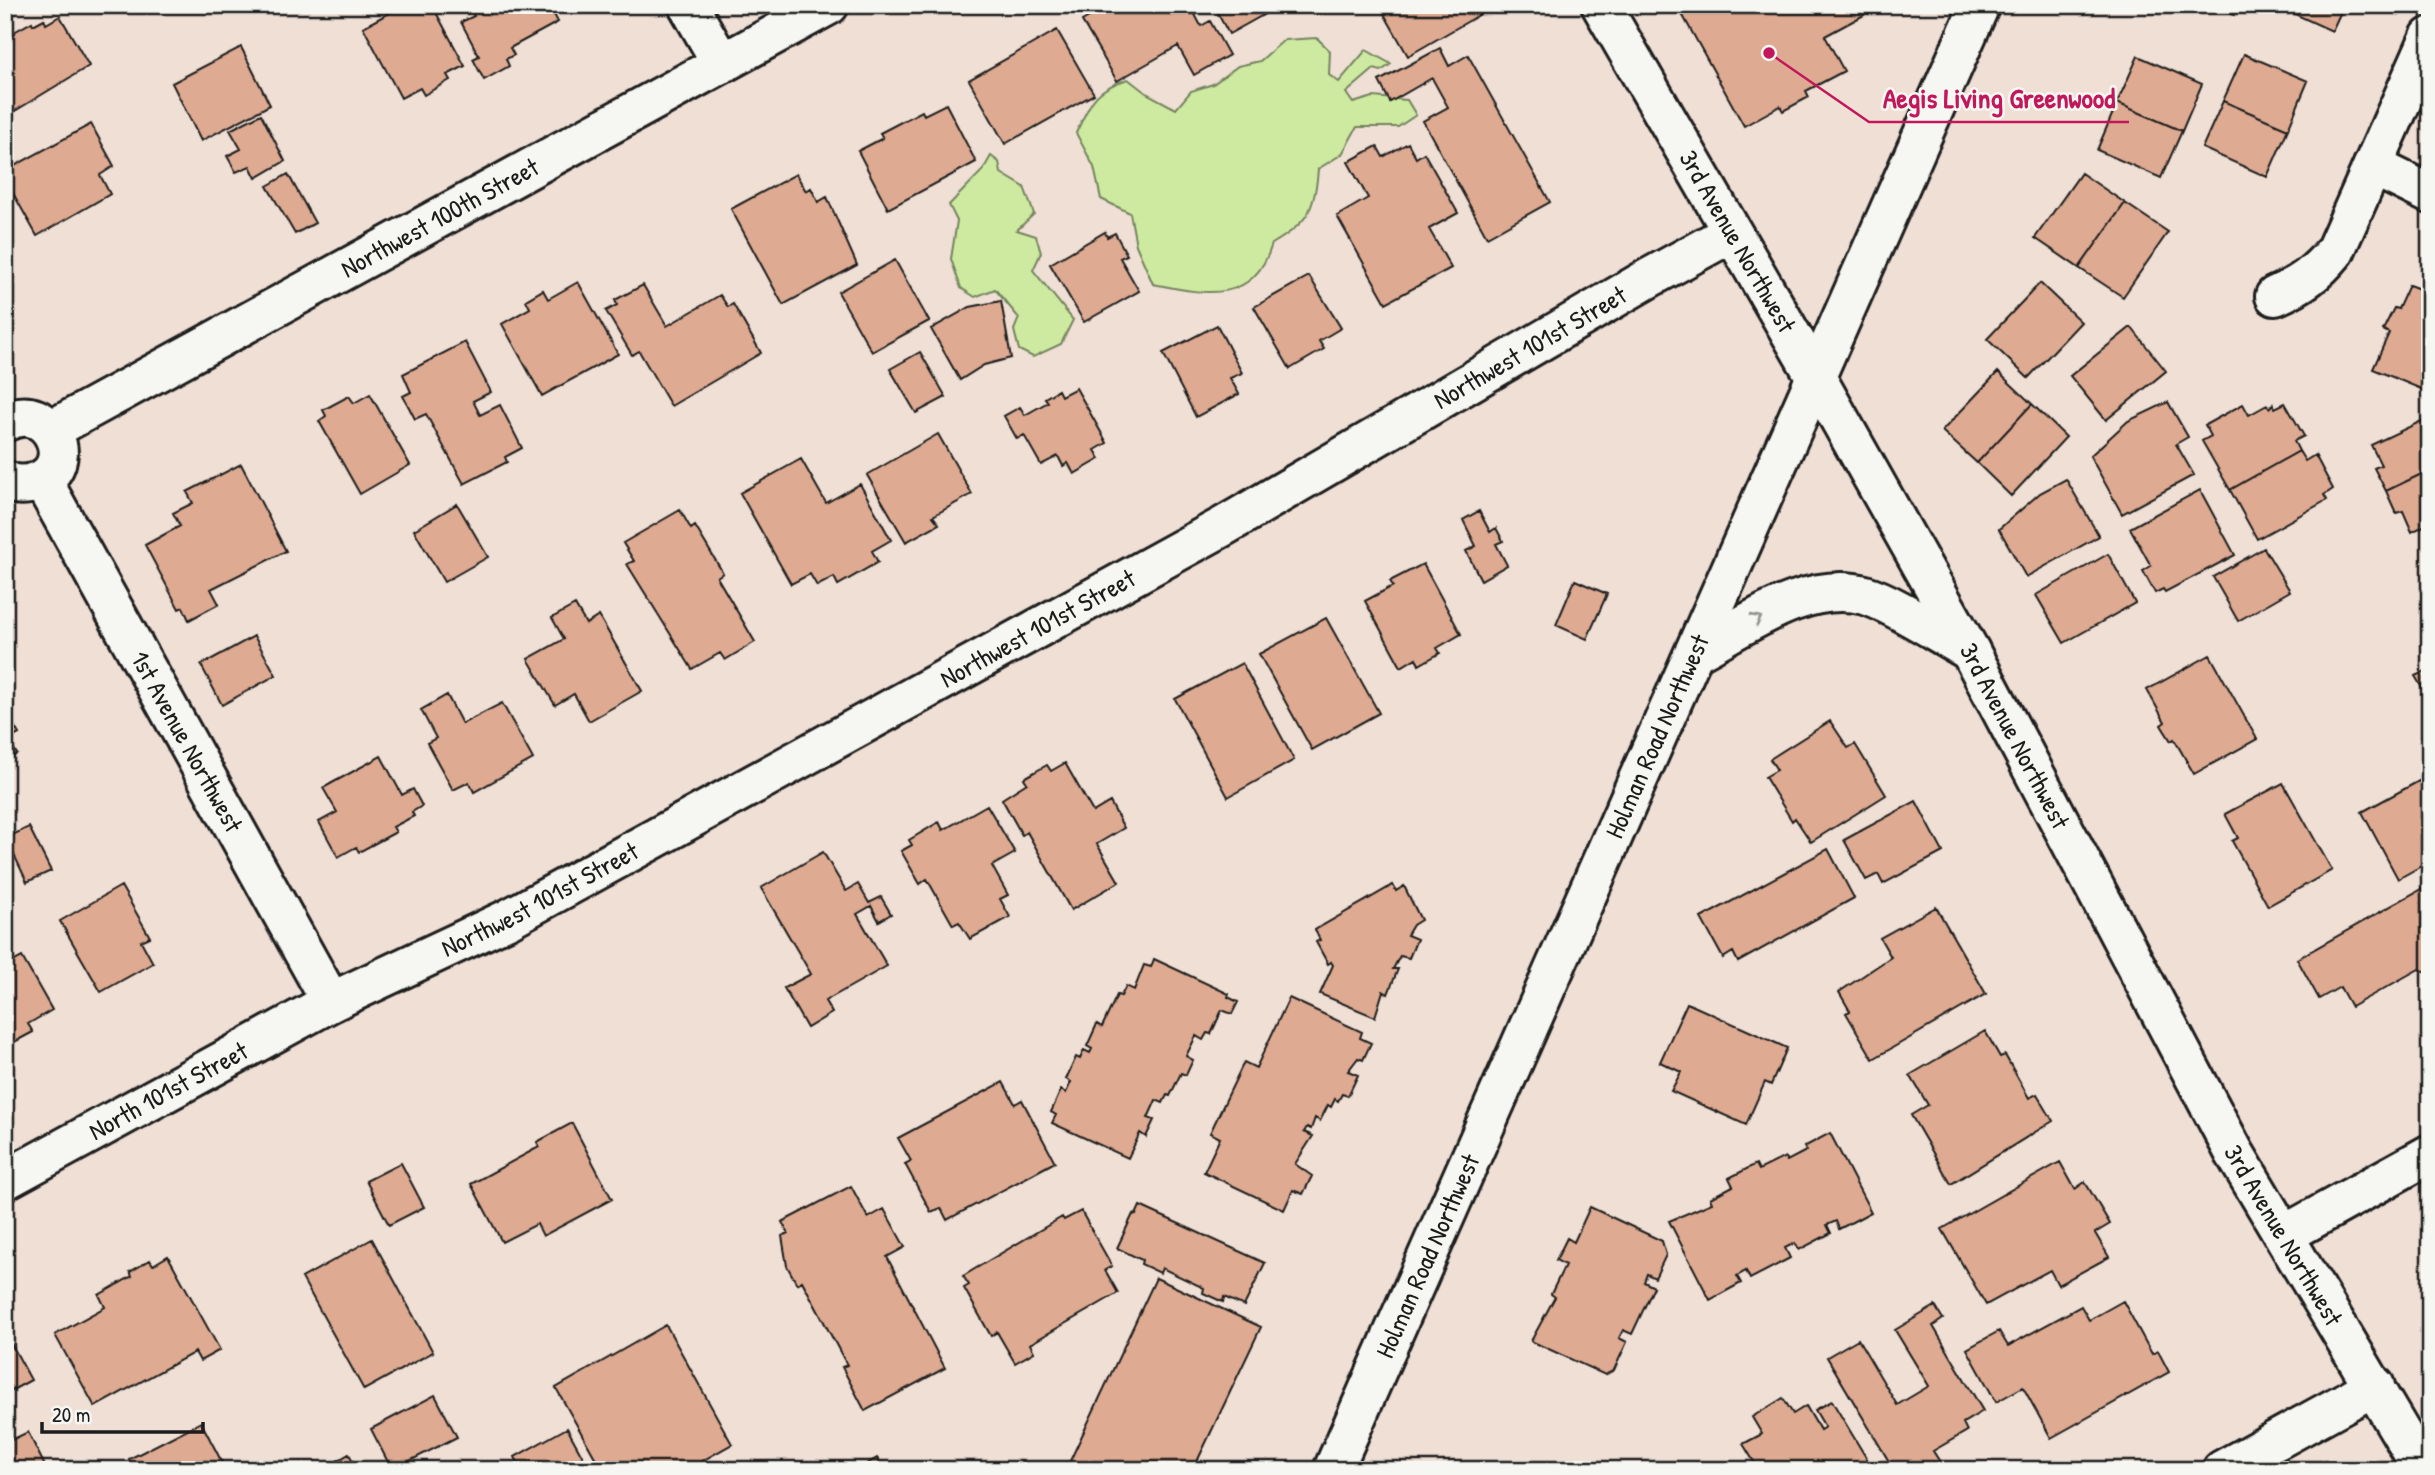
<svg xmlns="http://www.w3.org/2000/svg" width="2435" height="1475" viewBox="0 0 2435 1475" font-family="'Patrick Hand',sans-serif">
  <rect width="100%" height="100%" fill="#efdfd5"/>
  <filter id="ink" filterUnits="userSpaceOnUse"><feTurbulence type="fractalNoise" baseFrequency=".0143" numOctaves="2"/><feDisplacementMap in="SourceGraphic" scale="14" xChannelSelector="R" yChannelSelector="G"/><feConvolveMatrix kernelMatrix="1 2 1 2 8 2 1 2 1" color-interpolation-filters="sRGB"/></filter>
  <g filter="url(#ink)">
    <path fill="#cdeaa0" stroke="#74835e" stroke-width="2" d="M 1317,38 L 1330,51 L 1329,75 L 1339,82 L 1366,50 L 1391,64 L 1381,71 L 1374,69 L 1346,93 L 1353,103 L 1373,97 L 1407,100 L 1416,115 L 1398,127 L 1357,127 L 1342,154 L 1318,169 C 1315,210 1308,223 1272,244 C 1253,306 1204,294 1153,284 L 1136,245 L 1130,213 L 1101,199 L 1094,167 L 1076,133 C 1091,102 1093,90 1128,79 L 1146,93 L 1176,109 L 1191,91 L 1213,84 L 1238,66 L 1260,61 L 1284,40 Z
      M 991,156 L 999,162 L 1001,173 L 1024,187 L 1034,214 L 1017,230 L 1036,236 L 1041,253 L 1033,270 L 1073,320 L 1061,344 L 1033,357 L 1019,350 L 1014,330 L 1019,318 L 995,289 L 975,297 L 961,288 L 951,259 L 957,221 L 949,205 L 983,170 Z"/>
    <path fill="#deaa91" stroke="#1c1c1c" stroke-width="2" d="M 5,5 L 23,5 L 5,15 Z
      M 404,5 L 432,5 L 465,66 L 447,75 L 450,80 L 424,95 L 420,88 L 401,98 L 363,27 Z
      M 468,5 L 549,5 L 558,22 L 510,48 L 514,55 L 506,59 L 509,66 L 484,80 L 473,59 L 479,56 L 461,22 L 474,16 Z
      M 1110,5 L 1190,5 L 1201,26 L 1210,21 L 1229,55 L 1194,75 L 1178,46 L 1117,81 L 1082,21 Z
      M 1213,5 L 1281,5 L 1229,34 Z
      M 1379,5 L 1473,5 L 1479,15 L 1408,56 Z
      M 1677,5 L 1859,5 L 1864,15 L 1825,36 L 1844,71 L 1806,91 L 1809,97 L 1783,111 L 1780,106 L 1744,126 Z
      M 2213,5 L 2238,5 L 2234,15 Z
      M 2275,5 L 2344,5 L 2332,31 Z
      M 60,16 L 89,66 L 5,117 L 5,37 L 32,22 L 33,25 L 44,19 L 46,24 Z
      M 1057,30 L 1094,94 L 1005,144 L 969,80 Z
      M 241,47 L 270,105 L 201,141 L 172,83 Z
      M 1440,48 L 1449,66 L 1468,55 L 1550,202 L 1487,237 L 1423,121 L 1448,107 L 1432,78 L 1390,102 L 1379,81 Z
      M 2244,54 L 2308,81 L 2288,129 L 2223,101 Z
      M 2138,56 L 2202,84 L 2182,131 L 2117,103 Z
      M 2223,101 L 2288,129 L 2267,177 L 2202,148 Z
      M 2117,103 L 2182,131 L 2161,178 L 2097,150 Z
      M 946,104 L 976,162 L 888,209 L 858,151 L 883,138 L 880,133 L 922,111 L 924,115 Z
      M 261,114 L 285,161 L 256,178 L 250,166 L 236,172 L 227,156 L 241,149 L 230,130 Z
      M 91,124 L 114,166 L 100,175 L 110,194 L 37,236 L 5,179 L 5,171 Z
      M 1408,143 L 1416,158 L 1424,153 L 1458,213 L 1429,229 L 1451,268 L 1386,303 L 1337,216 L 1368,198 L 1348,162 L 1377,146 L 1383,157 Z
      M 2081,173 L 2125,203 L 2079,268 L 2035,238 Z
      M 288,174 L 315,223 L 295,234 L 267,186 Z
      M 796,174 L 806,191 L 811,188 L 818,202 L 827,197 L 857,265 L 783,305 L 731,209 Z
      M 2125,203 L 2168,232 L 2123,297 L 2079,268 Z
      M 1105,232 L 1107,237 L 1115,233 L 1127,255 L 1120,258 L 1139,291 L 1084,322 L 1050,264 Z
      M 895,260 L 929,321 L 872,352 L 838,292 Z
      M 1309,276 L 1341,328 L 1319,341 L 1324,349 L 1290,369 L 1254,307 Z
      M 578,282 L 618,354 L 542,396 L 502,324 L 530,308 L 526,300 L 543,290 L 548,299 Z
      M 2040,283 L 2081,322 L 2028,378 L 1987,339 Z
      M 643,285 L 667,326 L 720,295 L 728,307 L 733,304 L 761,353 L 671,406 L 639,351 L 632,355 L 606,311 L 617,305 L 615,300 Z
      M 2409,285 L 2430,293 L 2430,383 L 2426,391 L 2373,369 L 2389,333 L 2383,330 L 2394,308 L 2398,309 Z
      M 1001,301 L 1011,358 L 984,365 L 960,380 L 931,329 L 970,307 Z
      M 1217,325 L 1242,373 L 1230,378 L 1239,394 L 1196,417 L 1163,353 Z
      M 2131,327 L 2166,371 L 2106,420 L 2070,376 Z
      M 465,342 L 491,392 L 473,401 L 480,415 L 500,405 L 522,448 L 505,457 L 507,462 L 464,484 L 426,414 L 415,419 L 403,396 L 411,392 L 403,374 Z
      M 920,352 L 946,397 L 916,413 L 890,369 Z
      M 1998,372 L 2032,404 L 1977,463 L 1942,431 Z
      M 1076,388 L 1107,443 L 1095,450 L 1100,459 L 1074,474 L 1068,463 L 1063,466 L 1058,456 L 1041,465 L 1024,435 L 1017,439 L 1004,416 L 1020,407 L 1025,415 L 1048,402 L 1045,398 L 1058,390 L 1061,396 Z
      M 370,394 L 410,465 L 360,494 L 319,421 L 326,416 L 323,410 L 349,396 L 354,403 Z
      M 2168,402 L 2188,437 L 2176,444 L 2194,475 L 2122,514 L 2090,456 L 2128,421 Z
      M 2285,403 L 2304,436 L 2294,441 L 2299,451 L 2230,490 L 2202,441 L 2211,436 L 2205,425 L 2243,404 L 2249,415 L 2267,405 L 2269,408 L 2273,404 L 2275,408 Z
      M 2032,404 L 2066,437 L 2011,496 L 1977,463 Z
      M 2430,417 L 2430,470 L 2386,491 L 2374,468 L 2381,465 L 2371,445 Z
      M 938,434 L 972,494 L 933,516 L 939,524 L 906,542 L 867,475 Z
      M 2299,451 L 2305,461 L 2315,455 L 2333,489 L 2324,495 L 2327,500 L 2257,539 L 2230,490 Z
      M 801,459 L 826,503 L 860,484 L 891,540 L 872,551 L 878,562 L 838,585 L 834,577 L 817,586 L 810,574 L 791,584 L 740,493 Z
      M 241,464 L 286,551 L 211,589 L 219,604 L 189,620 L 183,607 L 179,609 L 145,545 L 180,526 L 173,513 L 193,503 L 187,492 Z
      M 2430,470 L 2430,523 L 2412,532 L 2403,511 L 2396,513 L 2386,491 Z
      M 2066,479 L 2099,536 L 2026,577 L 1999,529 L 2040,493 Z
      M 2200,490 L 2235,555 L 2165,592 L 2163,589 L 2155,593 L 2143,571 L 2151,566 L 2130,528 Z
      M 457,504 L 488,557 L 444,582 L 414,530 Z
      M 680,510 L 691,529 L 695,526 L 723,573 L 717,577 L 755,642 L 725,660 L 720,653 L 692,669 L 627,564 L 634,561 L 623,543 Z
      M 1479,511 L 1490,532 L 1496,528 L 1503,541 L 1496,544 L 1507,565 L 1481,580 L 1466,551 L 1476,546 L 1463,520 Z
      M 2264,548 L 2290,591 L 2238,621 L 2213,577 Z
      M 2108,554 L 2135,603 L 2064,643 L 2036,595 Z
      M 1423,564 L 1461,634 L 1437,648 L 1440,653 L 1419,665 L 1416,658 L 1401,667 L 1365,601 L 1393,586 L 1390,581 Z
      M 1575,580 L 1607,594 L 1587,639 L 1556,625 Z
      M 575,605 L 586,624 L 599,616 L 642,691 L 589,721 L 574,694 L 555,705 L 528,659 L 564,639 L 552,618 Z
      M 1326,618 L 1379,713 L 1312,750 L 1259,654 Z
      M 254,636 L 276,675 L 222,705 L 201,665 Z
      M 2210,655 L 2257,739 L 2194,774 L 2174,739 L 2171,741 L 2161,725 L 2165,722 L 2147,690 Z
      M 1242,663 L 1294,760 L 1228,797 L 1175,699 Z
      M 2430,669 L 2430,697 L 2428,698 L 2415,676 Z
      M 447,695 L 462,724 L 502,703 L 533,759 L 474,792 L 469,782 L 453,790 L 427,743 L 436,738 L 421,710 Z
      M 5,711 L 19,734 L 8,740 L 17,754 L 5,761 Z
      M 1830,721 L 1848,748 L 1855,744 L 1886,795 L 1811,842 L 1795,818 L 1792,821 L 1765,777 L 1777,770 L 1770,759 Z
      M 381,756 L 402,795 L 413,789 L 422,806 L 412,812 L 414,816 L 393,827 L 396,832 L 359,852 L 356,847 L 338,857 L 319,822 L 337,812 L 323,788 Z
      M 1065,763 L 1093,812 L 1110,802 L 1124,828 L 1097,844 L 1119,882 L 1071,910 L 1027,832 L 1022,835 L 1002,799 L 1027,783 L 1024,778 L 1047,765 L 1051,771 Z
      M 2430,775 L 2430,861 L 2398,879 L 2362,812 Z
      M 2283,783 L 2332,870 L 2268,906 L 2232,841 L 2238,838 L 2225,814 Z
      M 1916,801 L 1943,852 L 1883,884 L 1878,874 L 1866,880 L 1844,840 Z
      M 987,805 L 1015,853 L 992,866 L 1008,895 L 1000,899 L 1010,917 L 970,939 L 959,922 L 953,925 L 927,879 L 920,884 L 901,851 L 912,845 L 909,840 L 939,822 L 943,830 Z
      M 29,827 L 51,871 L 27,882 L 6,838 Z
      M 1828,849 L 1854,898 L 1738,962 L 1733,952 L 1723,958 L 1701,918 Z
      M 823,852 L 846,891 L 858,884 L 869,903 L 881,897 L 891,914 L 879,921 L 871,906 L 857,914 L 887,966 L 825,1001 L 832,1013 L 807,1028 L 784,988 L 811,974 L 761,888 Z
      M 2430,884 L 2430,973 L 2419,969 L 2351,1007 L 2340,987 L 2319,999 L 2297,959 Z
      M 1393,885 L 1396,891 L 1404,886 L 1421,920 L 1413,925 L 1407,935 L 1417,939 L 1409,958 L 1400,956 L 1393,969 L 1398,969 L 1388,994 L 1383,991 L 1375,1017 L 1320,994 L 1333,965 L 1331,962 L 1328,964 L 1316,942 L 1320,940 L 1315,930 Z
      M 121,886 L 150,937 L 141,941 L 153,963 L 101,992 L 60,921 Z
      M 1936,907 L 1986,994 L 1873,1059 L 1846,1013 L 1850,1011 L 1839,992 L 1891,957 L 1880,938 Z
      M 22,957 L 52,1010 L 28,1024 L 33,1032 L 5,1047 L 5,966 Z
      M 1154,959 L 1229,994 L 1228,997 L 1238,1002 L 1232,1014 L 1222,1010 L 1211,1034 L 1207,1033 L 1203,1040 L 1196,1036 L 1186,1056 L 1193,1060 L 1186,1075 L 1181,1073 L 1170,1096 L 1167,1095 L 1163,1103 L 1156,1100 L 1148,1118 L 1154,1120 L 1146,1137 L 1140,1133 L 1128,1158 L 1052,1123 L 1056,1115 L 1051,1112 L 1061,1090 L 1066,1093 L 1071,1082 L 1066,1079 L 1076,1057 L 1080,1059 L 1084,1050 L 1090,1053 L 1092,1049 L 1087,1046 L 1097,1024 L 1102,1027 L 1117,995 L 1121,996 L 1126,986 L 1134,990 L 1144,965 L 1151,967 Z
      M 1289,998 L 1362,1032 L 1360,1038 L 1371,1043 L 1363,1060 L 1358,1058 L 1348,1071 L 1358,1075 L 1348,1096 L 1342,1094 L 1338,1101 L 1335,1099 L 1331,1107 L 1328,1105 L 1320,1121 L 1315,1118 L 1311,1129 L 1307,1127 L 1304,1132 L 1313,1136 L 1295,1164 L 1312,1176 L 1303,1194 L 1293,1190 L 1284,1210 L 1204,1172 L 1220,1138 L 1210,1133 L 1244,1062 L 1256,1068 Z
      M 1687,1003 L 1787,1048 L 1771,1085 L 1765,1082 L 1746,1125 L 1671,1091 L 1681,1072 L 1660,1062 Z
      M 1985,1031 L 2000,1057 L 2005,1055 L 2029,1098 L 2037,1094 L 2053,1121 L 1951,1184 L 1911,1115 L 1928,1105 L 1910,1075 Z
      M 1003,1082 L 1015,1104 L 1022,1100 L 1055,1162 L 947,1220 L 941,1208 L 931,1212 L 905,1164 L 911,1161 L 898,1138 Z
      M 572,1123 L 612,1199 L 543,1236 L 537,1224 L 502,1242 L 471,1184 L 539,1147 L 537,1142 Z
      M 1830,1133 L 1871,1212 L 1839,1229 L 1836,1221 L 1827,1225 L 1831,1233 L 1799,1250 L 1795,1243 L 1785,1248 L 1790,1258 L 1750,1279 L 1746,1271 L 1737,1276 L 1741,1283 L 1710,1300 L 1669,1221 L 1712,1203 L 1710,1198 L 1733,1186 L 1729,1178 L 1756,1164 L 1759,1170 L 1785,1157 L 1787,1161 L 1806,1151 L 1804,1147 Z
      M 2060,1162 L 2075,1189 L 2085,1182 L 2110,1224 L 2095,1233 L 2109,1257 L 2058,1285 L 2050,1270 L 1986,1305 L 1942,1229 Z
      M 401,1163 L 424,1207 L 389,1225 L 366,1181 Z
      M 851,1186 L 868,1218 L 884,1209 L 905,1247 L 887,1257 L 945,1368 L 865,1411 L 842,1367 L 847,1365 L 802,1281 L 797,1284 L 787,1266 L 782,1236 L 788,1233 L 782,1222 Z
      M 1140,1206 L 1265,1263 L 1244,1306 L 1224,1297 L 1223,1302 L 1203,1293 L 1204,1288 L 1162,1268 L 1160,1273 L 1141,1264 L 1142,1260 L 1117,1248 L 1133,1214 L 1136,1215 Z
      M 1590,1207 L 1662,1241 L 1666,1255 L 1655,1278 L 1647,1274 L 1644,1282 L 1654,1287 L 1632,1334 L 1623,1330 L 1619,1338 L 1627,1342 L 1614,1370 L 1605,1375 L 1531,1341 L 1555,1297 L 1551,1294 L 1565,1265 L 1556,1260 L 1567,1238 L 1574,1242 Z
      M 1081,1211 L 1112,1266 L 1105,1270 L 1118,1293 L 1030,1344 L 1034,1352 L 1015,1363 L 997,1332 L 991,1336 L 964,1288 L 969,1285 L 963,1276 L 1062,1217 L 1064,1220 Z
      M 372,1239 L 433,1352 L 364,1390 L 302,1278 Z
      M 168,1256 L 220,1350 L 200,1361 L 195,1352 L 95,1407 L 55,1335 L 105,1307 L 99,1295 L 132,1276 L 130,1272 L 150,1260 L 153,1265 Z
      M 1156,1278 L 1261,1327 L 1193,1470 L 1082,1470 L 1069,1463 Z
      M 2123,1301 L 2152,1354 L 2158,1351 L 2169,1372 L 2051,1438 L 2023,1387 L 1996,1402 L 1967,1349 L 1999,1331 L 2008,1346 L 2081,1306 L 2089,1320 Z
      M 1935,1306 L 1943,1319 L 1933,1326 L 1983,1411 L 1963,1423 L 1967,1431 L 1933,1451 L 1940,1462 L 1928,1470 L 1923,1465 L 1914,1470 L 1894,1470 L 1827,1357 L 1858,1339 L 1897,1405 L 1929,1386 L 1895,1330 Z
      M 666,1325 L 732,1444 L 686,1470 L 602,1470 L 556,1388 Z
      M 5,1332 L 31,1380 L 5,1394 Z
      M 435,1395 L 457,1437 L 392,1470 L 371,1429 Z
      M 1783,1398 L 1793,1414 L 1806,1406 L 1820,1430 L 1825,1427 L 1815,1410 L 1832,1401 L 1873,1469 L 1759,1470 L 1743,1444 L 1762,1434 L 1752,1417 Z
      M 201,1422 L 226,1470 L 134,1470 L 129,1459 Z
      M 567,1428 L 590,1470 L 522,1470 L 515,1457 Z
      M 28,1432 L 47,1470 L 5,1470 L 5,1443 Z
      M 349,1454 L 358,1470 L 322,1470 Z
      M 877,1458 L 884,1470 L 856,1470 Z"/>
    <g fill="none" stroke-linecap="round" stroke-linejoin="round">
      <g stroke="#1c1c1c" stroke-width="44">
        <g id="minor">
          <path d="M 688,5 L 721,62"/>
          <path d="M 2373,166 L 2430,194"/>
          <path d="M 2275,296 C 2301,285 2317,273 2335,251 L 2430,37"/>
          <path d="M 5,422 C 51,397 80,467 36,482 C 25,486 15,486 5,480"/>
          <path id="s1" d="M 51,430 L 829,5"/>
          <path id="s2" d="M 42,480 L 331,1002"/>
          <path id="s3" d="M 5,1180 L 331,1002 L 508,919 L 1224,526 L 1649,278 L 1731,233"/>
          <path d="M 2222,1470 L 2375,1386"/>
        </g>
      </g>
      <g stroke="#1c1c1c" stroke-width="44">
        <g id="tertiary">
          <path id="s4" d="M 1601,5 L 1817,379 L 1970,651 L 2234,1152 L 2423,1470"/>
        </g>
      </g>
      <g stroke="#1c1c1c" stroke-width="44">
        <path id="secondary" d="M 2284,1235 L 2430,1154"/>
      </g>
      <g stroke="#1c1c1c" stroke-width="44">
        <g id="primary">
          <path d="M 1697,651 C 1747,625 1806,580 1865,595 C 1891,602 1944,637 1970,651"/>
          <path id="s5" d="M 1333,1470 L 1980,5"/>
        </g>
      </g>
      <use href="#minor" stroke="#f6f6f2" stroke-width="38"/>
      <use href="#tertiary" stroke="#f6f6f2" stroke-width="38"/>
      <use href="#secondary" stroke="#f6f6f2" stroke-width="38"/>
      <use href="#primary" stroke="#f6f6f2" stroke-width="38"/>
    </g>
    <defs><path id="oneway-chevron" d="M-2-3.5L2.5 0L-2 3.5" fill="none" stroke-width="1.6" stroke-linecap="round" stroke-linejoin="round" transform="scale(1.75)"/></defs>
    <use stroke="#949492" href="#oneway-chevron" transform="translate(1757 619) rotate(-28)"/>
  </g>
  <g text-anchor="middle" stroke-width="5" stroke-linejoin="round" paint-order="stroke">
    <g font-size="26" fill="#1c1c1c" stroke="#f6f6f2">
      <text dy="9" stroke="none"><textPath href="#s1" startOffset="443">Northwest 100th Street</textPath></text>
      <text dy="9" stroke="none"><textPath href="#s4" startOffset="273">3rd Avenue Northwest</textPath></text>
      <text dy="9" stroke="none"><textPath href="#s3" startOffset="1738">Northwest 101st Street</textPath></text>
      <text dy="9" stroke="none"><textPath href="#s3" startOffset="1171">Northwest 101st Street</textPath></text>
      <text dy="9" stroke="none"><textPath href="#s4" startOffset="840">3rd Avenue Northwest</textPath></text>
      <text dy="9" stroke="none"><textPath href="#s5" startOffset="802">Holman Road Northwest</textPath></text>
      <text dy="9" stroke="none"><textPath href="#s2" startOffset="299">1st Avenue Northwest</textPath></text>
      <text dy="9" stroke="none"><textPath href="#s3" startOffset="604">Northwest 101st Street</textPath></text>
      <text dy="9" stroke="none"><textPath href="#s3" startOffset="186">North 101st Street</textPath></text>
      <text dy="9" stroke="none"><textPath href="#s4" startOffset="1407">3rd Avenue Northwest</textPath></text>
      <text dy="9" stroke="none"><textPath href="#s5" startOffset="234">Holman Road Northwest</textPath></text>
    </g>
  </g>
  <path fill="none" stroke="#c2185b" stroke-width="2.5" d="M1769 53L1869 122H2129"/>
  <circle fill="#c2185b" stroke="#f6f6f2" stroke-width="2.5" cx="1769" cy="53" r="7"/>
  <g font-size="28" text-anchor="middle" font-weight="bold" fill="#c2185b" stroke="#f6f6f2" stroke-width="5" stroke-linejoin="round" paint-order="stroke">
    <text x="1999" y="108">Aegis Living Greenwood</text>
  </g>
  <rect width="2435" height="1475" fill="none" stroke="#f6f6f2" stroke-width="28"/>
  <rect x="14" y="14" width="2407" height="1447" fill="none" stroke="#1c1c1c" stroke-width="2.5" filter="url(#ink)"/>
  <path d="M42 1422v10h161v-10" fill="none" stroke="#1c1c1c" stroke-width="3.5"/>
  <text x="52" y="1422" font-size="21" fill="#1c1c1c" stroke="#f6f6f2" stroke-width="5" paint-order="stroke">20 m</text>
</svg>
